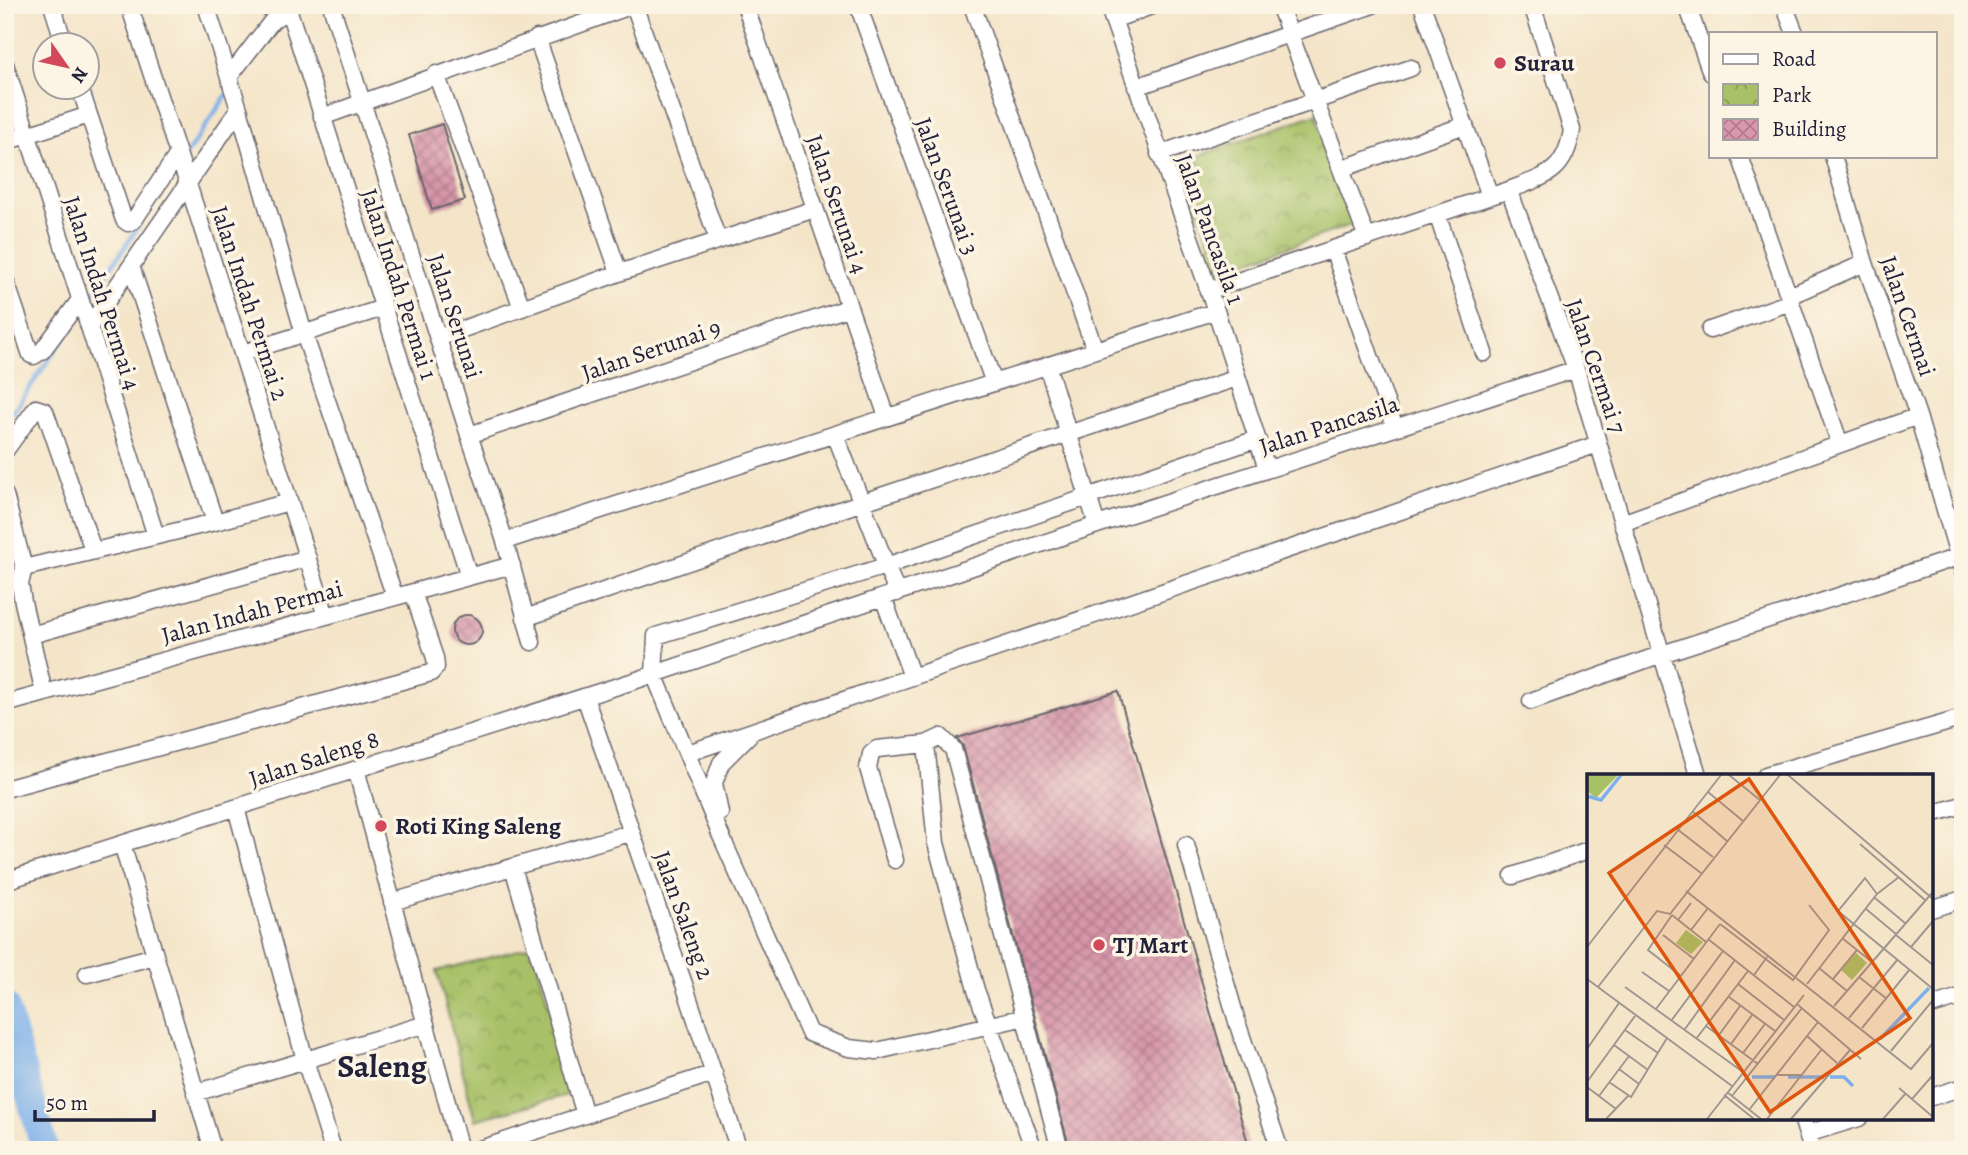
<svg xmlns="http://www.w3.org/2000/svg" width="1968" height="1155" viewBox="0 0 1968 1155" font-family="Alegreya,serif">
  <defs>
    <pattern id="park-crowns" width="20" height="18" patternUnits="userSpaceOnUse" patternTransform="scale(1.75)"><rect width="20" height="18" fill="#a8c167"/><path d="M2 6a3 3 0 1 1 6 0M12 15a3 3 0 1 1 6 0" fill="none" stroke="#889c56"/></pattern>
    <pattern id="building-cross-hatch" width="8" height="8" patternUnits="userSpaceOnUse" patternTransform="scale(1.75)"><rect width="8" height="8" fill="#d897aa"/><path d="M0 0l8 8M0 8l8-8" fill="none" stroke="#af7b8c"/></pattern>
  </defs>
  <rect width="100%" height="100%" fill="#fcf5e5"/>
  <filter id="ink" filterUnits="userSpaceOnUse"><feTurbulence type="fractalNoise" baseFrequency=".0143" numOctaves="2"/><feDisplacementMap in="SourceGraphic" scale="14" xChannelSelector="R" yChannelSelector="G"/><feConvolveMatrix kernelMatrix="1 2 1 2 8 2 1 2 1" color-interpolation-filters="sRGB"/></filter>
  <filter id="wash" filterUnits="userSpaceOnUse"><feTurbulence type="fractalNoise" baseFrequency=".00686" numOctaves="4" result="noise"/><feDisplacementMap in="SourceGraphic" scale="28" xChannelSelector="R" yChannelSelector="G"/><feGaussianBlur stdDeviation="1.57" result="paint"/><feColorMatrix in="noise" values="0 0 0 0 0 0 0 0 0 0 0 0 0 0 0 0 0 1.4 0 .05"/><feComposite in="paint" operator="in"/></filter>
  <g filter="url(#wash)">
    <rect width="100%" height="100%" fill="#f4e5c9"/>
    <path fill="url(#park-crowns)" stroke="#657251" stroke-width="2" d="M 1316,114 L 1354,224 L 1219,271 L 1190,185 L 1198,156 Z
      M 533,946 L 571,1094 L 475,1120 L 437,971 Z"/>
    <g fill="none" stroke-linecap="round" stroke-linejoin="round">
      <path stroke="#7db0ea" stroke-width="4.5" d="M 184,158 L 228,93
        M 87,303 L 140,224
        M 5,424 L 80,314"/>
      <path stroke="#7db0ea" stroke-width="28" d="M 5,1007 L 45,1150"/>
    </g>
    <g id="blocks">
      <path fill="url(#building-cross-hatch)" d="M 442,124 L 465,200 L 432,210 L 409,135 Z
        M452 630a15 15 0 1 1 30 0a15 15 0 1 1-30 0Z
        M 1118,691 L 1250,1150 L 1070,1150 L 963,746 L 957,738 Z"/>
    </g>
  </g>
  <g filter="url(#ink)">
    <use href="#blocks" fill-opacity="0" stroke="#6c666d" stroke-width="2"/>
    <g fill="none" stroke-linecap="round" stroke-linejoin="round">
      <g stroke="#6c666d" stroke-width="19">
        <path id="minor" d="M 52,5 L 65,46
          M 129,5 L 187,181 L 326,616
          M 287,5 L 469,576
          M 331,5 L 469,435 L 505,541 L 532,642
          M 634,5 L 718,240
          M 745,5 L 887,417
          M 858,5 L 994,383
          M 972,5 L 1095,350
          M 1108,5 L 1216,311 L 1267,469
          M 1279,5 L 1367,238
          M 1422,5 L 1490,196
          M 1532,5 L 1572,130 C 1565,173 1546,176 1509,190 L 1576,369 L 1698,775
          M 1687,5 L 1711,73
          M 1784,5 L 1795,33
          M 1113,20 L 1154,5
          M 537,38 L 619,273
          M 5,64 L 156,536
          M 436,74 L 522,308
          M 229,77 L 272,21 L 288,9
          M 1136,87 L 1373,5
          M 80,88 L 124,220 L 128,223 L 134,220 L 178,154
          M 239,109 L 304,334 L 395,597
          M 322,117 L 633,5
          M 5,142 L 89,115
          M 1159,154 L 1411,68
          M 1740,156 L 1840,444
          M 1833,156 L 1865,263 L 1918,416 L 1963,572
          M 1341,169 L 1465,125
          M 1437,214 L 1484,353
          M 1333,249 L 1395,428
          M 131,266 L 215,522
          M 5,279 L 31,355 L 34,356 L 42,351 L 79,301
          M 1208,291 L 1509,190
          M 1789,296 L 1865,263
          M 89,327 L 239,109 L 206,5
          M 1710,330 L 1791,302
          M 438,338 L 619,273 L 815,209
          M 243,353 L 383,308
          M 1047,365 L 1097,525
          M 835,434 L 897,593
          M 469,435 L 848,308
          M 5,451 L 36,408 L 45,411 L 93,550
          M 5,495 L 24,568 L 20,584 L 23,602 L 44,693
          M 1622,523 L 1918,416
          M 505,541 L 1216,311
          M 24,568 L 215,522 L 289,502
          M 883,597 L 912,677
          M 525,618 L 860,503 L 1237,378
          M 31,635 L 308,558
          M 585,697 L 684,984 L 739,1150
          M 1531,701 L 1662,654 L 1958,557
          M 5,704 L 512,565
          M 926,744 L 936,843 L 976,990 L 1034,1150
          M 688,753 L 1598,444
          M 356,769 L 460,1150
          M 1766,775 L 1963,718
          M 5,789 L 431,673 L 436,667 L 435,658 L 413,592
          M 236,808 L 305,1060 L 333,1150
          M 720,813 L 714,783 L 721,763 L 750,734
          M 1931,814 L 1963,805
          M 122,844 L 213,1150
          M 1186,845 L 1238,1025 L 1280,1150
          M 895,860 L 868,768 L 871,754 L 877,749 L 926,744 L 941,737 L 953,749 L 1060,1150
          M 513,867 L 585,1115
          M 1513,876 L 1588,850
          M 5,881 L 637,680 L 1097,525 L 1576,369
          M 392,902 L 630,833
          M 1931,909 L 1963,899
          M 87,974 L 155,956
          M 1931,1006 L 1963,996
          M 1025,1017 L 877,1051 L 849,1048 L 809,1033 L 721,836 L 654,674 L 656,636 L 886,566 L 1257,439
          M 195,1093 L 426,1024
          M 1931,1097 L 1963,1087
          M 1802,1118 L 1812,1150
          M 1807,1134 L 1859,1118
          M 477,1150 L 714,1073"/>
      </g>
      <use href="#minor" stroke="#fff" stroke-width="16"/>
    </g>
  </g>
  <g fill="#d1495b" stroke="#fcf5e5" stroke-width="2.5">
    <circle cx="1500" cy="63" r="7"/>
    <circle cx="381" cy="826" r="7"/>
    <circle cx="1099" cy="945" r="7"/>
  </g>
  <g text-anchor="middle" stroke-width="7" stroke-linejoin="round" paint-order="stroke">
    <g font-size="24" font-weight="bold" fill="#22223b" stroke="#fcf5e5" text-anchor="start">
      <text x="1514" y="71">Surau</text>
      <text x="395" y="834">Roti King Saleng</text>
      <text x="1113" y="953">TJ Mart</text>
    </g>
    <g font-size="24" fill="#22223b" stroke="#fcf5e5">
      <text transform="translate(947 186) rotate(70)" y="8">Jalan Serunai 3</text>
      <text transform="translate(837 204) rotate(71)" y="8">Jalan Serunai 4</text>
      <text transform="translate(1210 229) rotate(70)" y="8">Jalan Pancasila 1</text>
      <text transform="translate(399 284) rotate(72)" y="8">Jalan Indah Permai 1</text>
      <text transform="translate(102 293) rotate(72)" y="8">Jalan Indah Permai 4</text>
      <text transform="translate(250 303) rotate(72)" y="8">Jalan Indah Permai 2</text>
      <text transform="translate(455 316) rotate(72)" y="8">Jalan Serunai</text>
      <text transform="translate(1908 316) rotate(71)" y="8">Jalan Cermai</text>
      <text transform="translate(651 350) rotate(-19)" y="8">Jalan Serunai 9</text>
      <text transform="translate(1596 366) rotate(71)" y="8">Jalan Cermai 7</text>
      <text transform="translate(1329 425) rotate(-18)" y="8">Jalan Pancasila</text>
      <text transform="translate(252 612) rotate(-15)" y="8">Jalan Indah Permai</text>
      <text transform="translate(314 759) rotate(-18)" y="8">Jalan Saleng 8</text>
      <text transform="translate(684 915) rotate(70)" y="8">Jalan Saleng 2</text>
    </g>
    <g font-size="32" font-weight="bold" fill="#22223b" stroke="#fcf5e5">
      <text x="382" y="1077">Saleng</text>
    </g>
  </g>
  <g transform="translate(1587 774)">
    <rect width="346" height="346" fill="#f4e5c9"/>
    <path d="M 0,1 L 31,1 L 9,24 L 0,17 Z" fill="#a8c167"/>
    <path d="M 99,156 L 116,168 L 104,180 L 89,169 ZM 269,179 L 280,189 L 265,206 L 254,196 Z" fill="#a8c167"/>
    <path fill="none" stroke="#7db0ea" stroke-width="3.5" d="M 0,22 L 14,26 L 34,1M 293,265 L 342,214M 165,303 L 188,303M 201,303 L 237,303M 243,303 L 257,303 L 266,312"/>
    <path fill="none" stroke="#a09790" stroke-width="2" d="M 142,1 L 173,26M 201,1 L 346,125M 121,18 L 156,47M 105,37 L 140,67M 90,55 L 126,83M 273,70 L 338,126M 77,71 L 114,99M 99,117 L 324,295 L 346,269M 290,120 L 278,104 L 251,137 L 346,215M 288,124 L 318,149M 279,135 L 309,160M 85,141 L 61,176 L 94,202M 85,141 L 119,168M 91,146 L 104,129M 133,150 L 206,206 L 242,156 L 222,131M 104,156 L 121,134M 76,161 L 107,185M 309,161 L 346,191M 255,164 L 285,188M 121,165 L 207,233M 0,173 L 134,1M 324,173 L 346,147M 232,194 L 260,217M 55,198 L 82,217M 167,201 L 180,183M 272,203 L 300,225M 0,205 L 145,312M 246,205 L 270,176M 151,210 L 197,246M 220,210 L 290,120 L 312,103M 11,213 L 70,137 L 83,140 L 193,1M 38,213 L 156,298M 142,223 L 188,257M 210,230 L 274,285M 247,232 L 345,119M 69,235 L 133,150M 262,244 L 311,185M 84,247 L 136,177M 119,252 L 171,290M 275,254 L 323,195M 98,255 L 148,186M 38,256 L 71,279M 132,261 L 153,232M 220,262 L 250,289M 109,265 L 161,197M 144,270 L 165,241M 27,271 L 61,296M 0,275 L 32,229M 304,277 L 346,226M 156,279 L 178,250M 32,295 L 52,310M 190,301 L 215,301M 0,308 L 48,242M 22,308 L 44,323 L 80,264M 0,313 L 29,335M 312,314 L 346,343M 140,318 L 174,345M 137,321 L 167,345M 12,322 L 42,282M 145,322 L 215,234M 325,325 L 346,301M 162,336 L 231,248M 19,345 L 41,322M 120,345 L 217,221M 180,345 L 235,275M 204,345 L 263,276M 296,345 L 319,319"/>
    <path fill="#de560e" fill-opacity="0.15" stroke="#de560e" stroke-width="3.5" d="M 162,5 L 323,244 L 183,338 L 22,99 Z"/>
    <rect width="346" height="346" fill="none" stroke="#22223b" stroke-width="3.5"/>
  </g>
  <rect width="1968" height="1155" fill="none" stroke="#fcf5e5" stroke-width="28"/>
  <rect x="1709" y="32" width="228" height="126" fill="#fcf5e5" stroke="#a5a1a1" stroke-width="2"/>
  <rect x="1723" y="54" width="35" height="10" fill="#ffffff" stroke="#a5a1a1" stroke-width="2"/>
  <text x="1772" y="66" font-size="21" fill="#22223b">Road</text>
  <rect x="1723" y="84" width="35" height="21" fill="url(#park-crowns)" stroke="#a5a1a1" stroke-width="2"/>
  <text x="1772" y="102" font-size="21" fill="#22223b">Park</text>
  <rect x="1723" y="119" width="35" height="21" fill="url(#building-cross-hatch)" stroke="#a5a1a1" stroke-width="2"/>
  <text x="1772" y="136" font-size="21" fill="#22223b">Building</text>
  <g transform="translate(66 66) rotate(124)"><circle r="33" fill="#fcf5e5" stroke="#a5a1a1" stroke-width="2"/>
  <path d="M0-5L12 26L0 18L-12 26Z" fill="#d1495b"/>
  <text y="-10" font-size="19" font-weight="bold" text-anchor="middle" fill="#22223b">N</text>
  </g>
  <path d="M35 1110v10h119v-10" fill="none" stroke="#22223b" stroke-width="3.5"/>
  <text x="46" y="1110" font-size="21" fill="#22223b" stroke="#fcf5e5" stroke-width="5" paint-order="stroke">50 m</text>
</svg>
